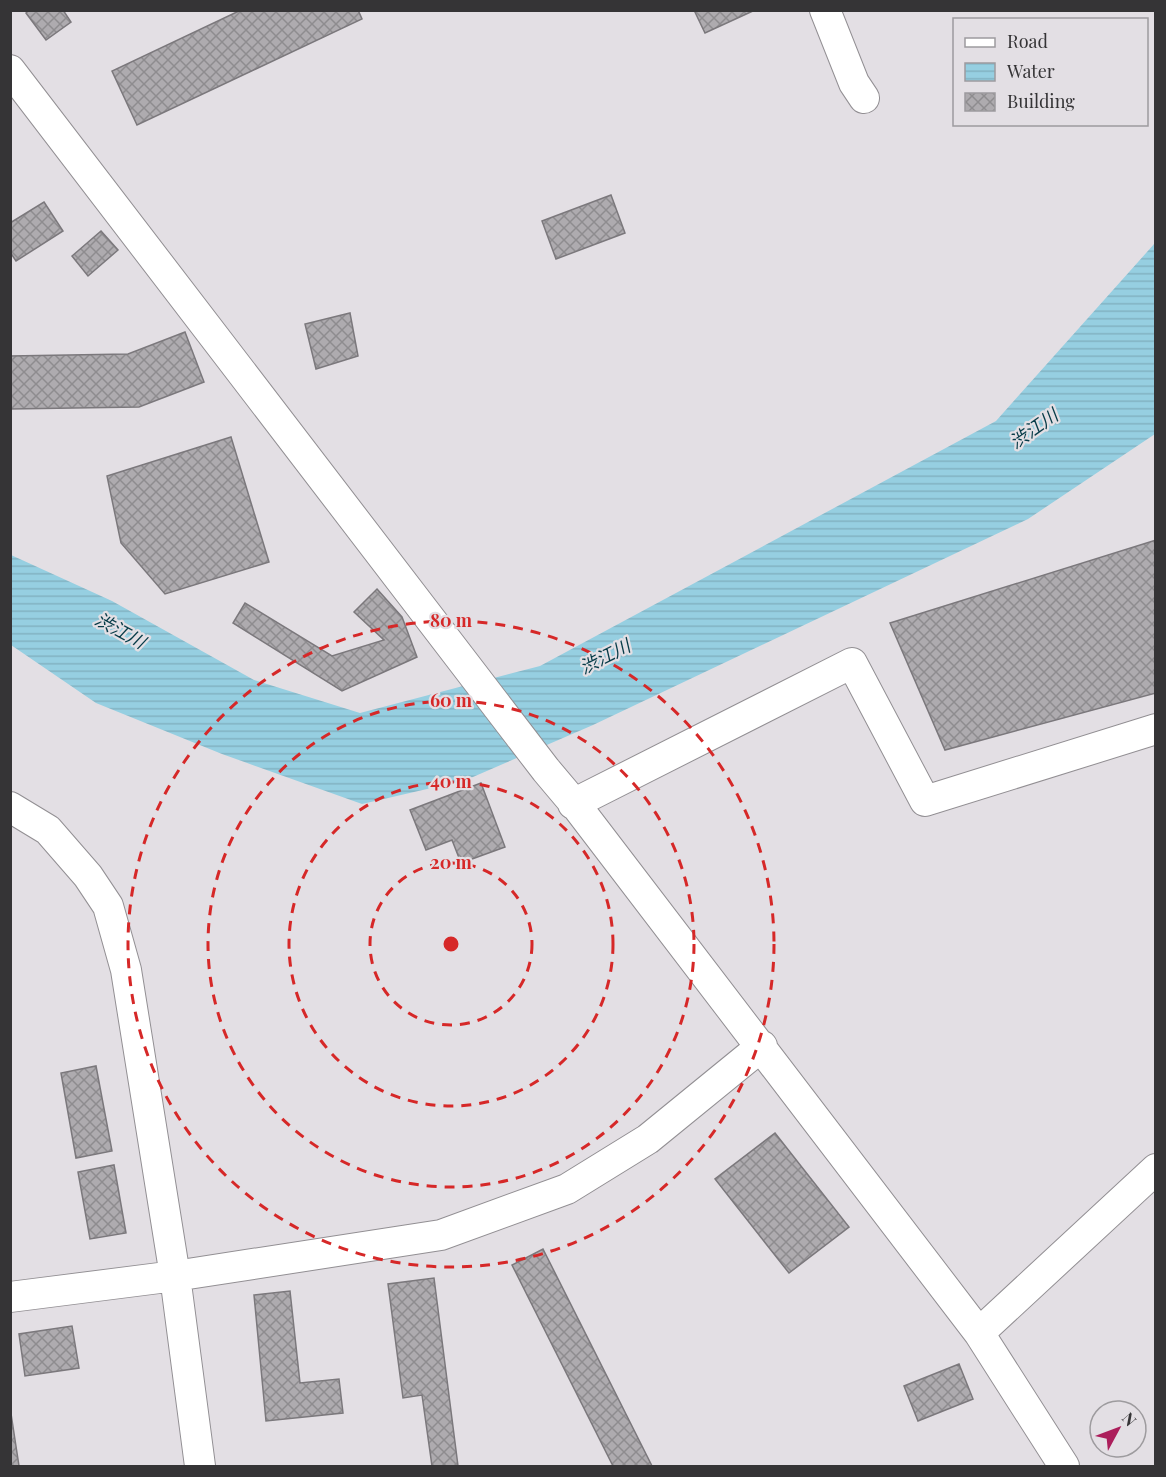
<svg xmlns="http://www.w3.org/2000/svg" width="1166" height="1477" viewBox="0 0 1166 1477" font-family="'Playfair Display','Noto Sans JP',serif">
  <defs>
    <pattern id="water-rules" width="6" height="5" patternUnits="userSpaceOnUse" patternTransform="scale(1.5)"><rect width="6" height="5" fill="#96cfe1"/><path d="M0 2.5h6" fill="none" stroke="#82b2c2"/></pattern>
    <pattern id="building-cross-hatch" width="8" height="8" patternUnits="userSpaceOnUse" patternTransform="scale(1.5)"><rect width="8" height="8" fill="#aeabaf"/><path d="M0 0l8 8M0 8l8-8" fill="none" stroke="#8e8c8f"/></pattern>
  </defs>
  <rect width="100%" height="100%" fill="#e3dfe4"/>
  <path fill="url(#water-rules)" d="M 1155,243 L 1155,434 L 1028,519 L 593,725 L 466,780 L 362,804 L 222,754 L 96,703 L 11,645 L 11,555 L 112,601 L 254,680 L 360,713 L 540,666 L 996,421 Z"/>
  <path fill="url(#building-cross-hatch)" stroke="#7b787c" stroke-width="1.5" d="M 29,10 L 63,10 L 71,22 L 46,40 L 26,13 Z
    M 241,10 L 358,10 L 362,19 L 137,125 L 112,71 Z
    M 694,10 L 755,10 L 705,33 Z
    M 611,195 L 625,233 L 556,259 L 542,221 Z
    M 44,202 L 63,231 L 16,261 L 10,252 L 10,223 Z
    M 101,231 L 118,250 L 88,276 L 72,256 Z
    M 350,313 L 358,356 L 316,369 L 305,324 Z
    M 185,332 L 204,382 L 139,407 L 10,409 L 10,356 L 128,354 Z
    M 231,437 L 269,562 L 165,594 L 121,543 L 107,476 Z
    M 1156,540 L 1156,693 L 945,750 L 890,623 Z
    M 377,589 L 402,617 L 417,657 L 342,691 L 233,623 L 245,603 L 332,656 L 384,640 L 354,612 Z
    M 481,783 L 505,847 L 461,863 L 452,840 L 426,850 L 410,810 Z
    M 96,1066 L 112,1151 L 76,1158 L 61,1073 Z
    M 775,1133 L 849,1227 L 789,1273 L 715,1179 Z
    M 114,1165 L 126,1233 L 90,1239 L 78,1172 Z
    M 543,1249 L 652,1466 L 613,1466 L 512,1265 Z
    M 434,1278 L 458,1466 L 432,1466 L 422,1395 L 403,1398 L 388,1284 Z
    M 290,1291 L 300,1383 L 339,1379 L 343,1413 L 266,1421 L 254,1295 Z
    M 72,1326 L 79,1368 L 25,1376 L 19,1334 Z
    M 959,1364 L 973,1399 L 918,1421 L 904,1386 Z
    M 10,1407 L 19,1466 L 10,1466 Z"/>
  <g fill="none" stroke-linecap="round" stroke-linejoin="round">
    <g stroke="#928f93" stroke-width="32">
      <path id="minor" d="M 825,10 L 854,83 L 864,98
        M 10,70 L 546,770 L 578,808 L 979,1333 L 1064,1466
        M 573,804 L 852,663 L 925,801 L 1156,729
        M 10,807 L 48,830 L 88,876 L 108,906 L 126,970 L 175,1276 L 200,1466
        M 10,1297 L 175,1276 L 441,1235 L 567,1189 L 648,1139 L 762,1046
        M 979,1333 L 1156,1169"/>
    </g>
    <use href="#minor" stroke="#fff" stroke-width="30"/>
  </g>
  <g fill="none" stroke="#d62828" stroke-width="3" stroke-dasharray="10 8">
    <circle cx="451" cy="944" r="81"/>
    <circle cx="451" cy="944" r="162"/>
    <circle cx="451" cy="944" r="243"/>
    <circle cx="451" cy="944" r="323"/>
  </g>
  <g text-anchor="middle" stroke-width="4.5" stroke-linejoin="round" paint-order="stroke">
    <g font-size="18" font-style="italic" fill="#063b48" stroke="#e3dfe4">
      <text transform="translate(1034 429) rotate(-35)" y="6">渋江川</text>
      <text transform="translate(120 631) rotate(29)" y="6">渋江川</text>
      <text transform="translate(605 657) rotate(-27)" y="6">渋江川</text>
    </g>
  </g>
  <circle cx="451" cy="944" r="9" fill="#d62828" stroke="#e3dfe4" stroke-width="3"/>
  <g font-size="18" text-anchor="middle" font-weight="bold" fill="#d62828" stroke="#e3dfe4" stroke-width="4.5" stroke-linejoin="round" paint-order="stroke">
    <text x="451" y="627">80 m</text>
    <text x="451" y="707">60 m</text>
    <text x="451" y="788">40 m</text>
    <text x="451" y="869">20 m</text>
  </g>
  <rect width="1166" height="1477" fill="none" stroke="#353436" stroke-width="24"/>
  <rect x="953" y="18" width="195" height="108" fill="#e3dfe4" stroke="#9d9b9e" stroke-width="1.5"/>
  <rect x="965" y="38" width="30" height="9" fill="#ffffff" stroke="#9d9b9e" stroke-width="1.5"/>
  <text x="1007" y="48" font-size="18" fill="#353436">Road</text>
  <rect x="965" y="63" width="30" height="18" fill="url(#water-rules)" stroke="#9d9b9e" stroke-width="1.5"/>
  <text x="1007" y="78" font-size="18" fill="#353436">Water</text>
  <rect x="965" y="93" width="30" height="18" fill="url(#building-cross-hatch)" stroke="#9d9b9e" stroke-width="1.5"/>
  <text x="1007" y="108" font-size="18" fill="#353436">Building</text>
  <g transform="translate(1118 1429) rotate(49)"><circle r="28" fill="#e3dfe4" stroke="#9d9b9e" stroke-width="1.5"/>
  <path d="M0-4.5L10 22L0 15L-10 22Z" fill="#ac1e5b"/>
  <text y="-9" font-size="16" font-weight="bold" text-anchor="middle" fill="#353436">N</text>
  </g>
</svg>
